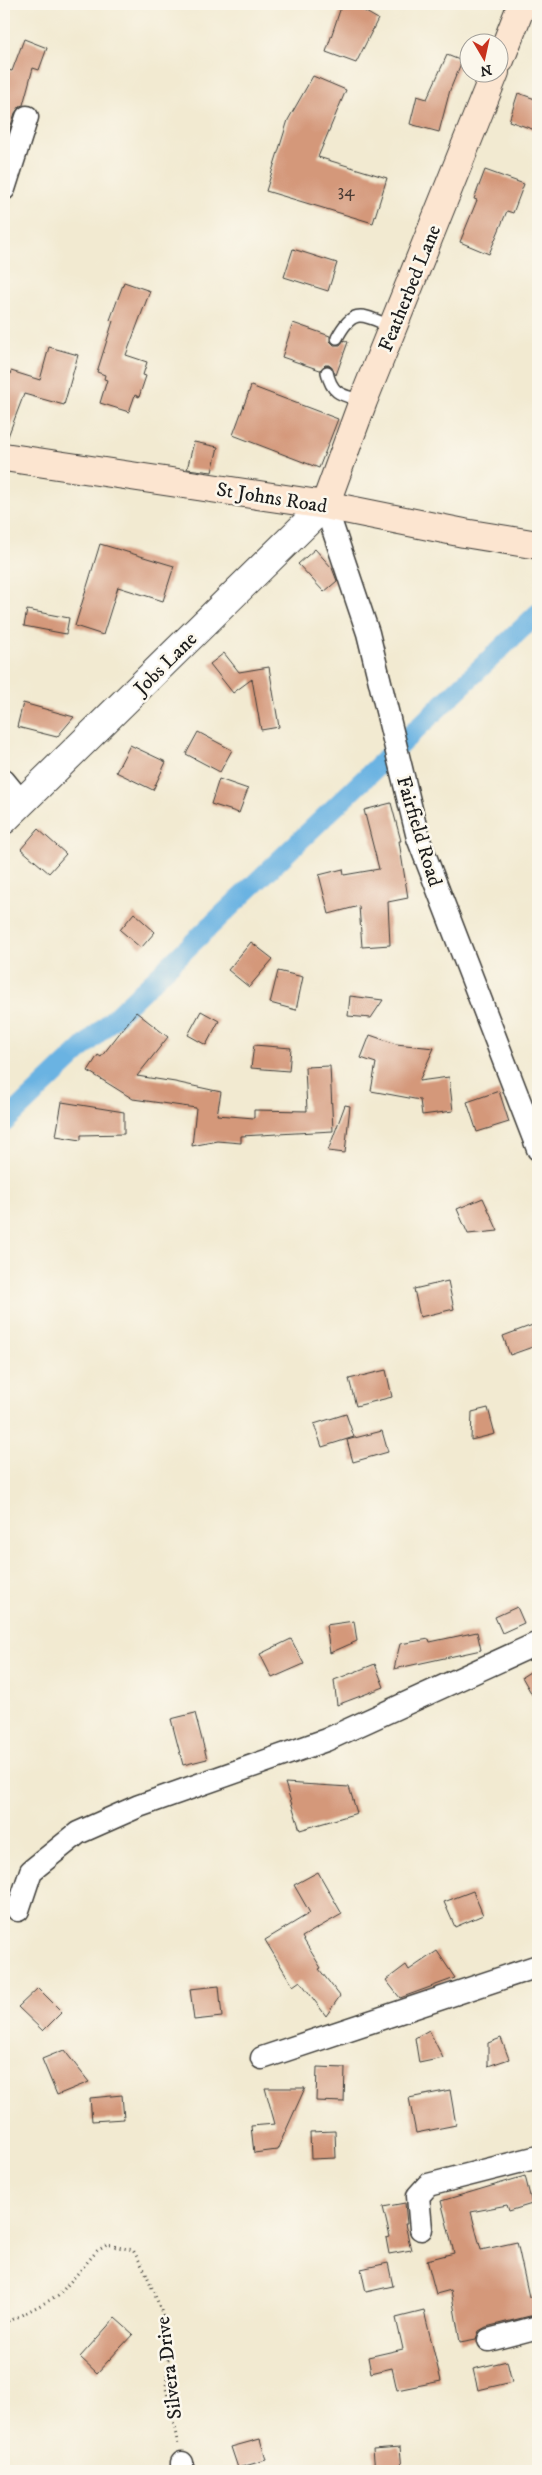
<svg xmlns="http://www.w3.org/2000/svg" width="542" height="2475" viewBox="0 0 542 2475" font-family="'IM FELL DW Pica',serif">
  <rect width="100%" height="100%" fill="#fbf7ec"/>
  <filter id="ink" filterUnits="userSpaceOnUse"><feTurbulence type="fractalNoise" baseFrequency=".02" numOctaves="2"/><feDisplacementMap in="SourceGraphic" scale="10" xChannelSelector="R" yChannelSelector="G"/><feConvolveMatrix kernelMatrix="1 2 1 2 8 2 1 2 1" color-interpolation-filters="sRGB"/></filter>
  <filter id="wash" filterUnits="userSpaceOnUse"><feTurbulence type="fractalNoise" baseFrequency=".0096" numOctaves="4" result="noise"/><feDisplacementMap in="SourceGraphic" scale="20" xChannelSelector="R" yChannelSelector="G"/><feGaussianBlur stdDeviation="1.12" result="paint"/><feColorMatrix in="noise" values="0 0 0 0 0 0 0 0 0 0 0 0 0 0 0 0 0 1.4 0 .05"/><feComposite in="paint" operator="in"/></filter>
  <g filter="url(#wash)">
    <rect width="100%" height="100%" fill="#f2ead1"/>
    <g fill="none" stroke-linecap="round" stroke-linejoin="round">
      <path stroke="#6ab3e2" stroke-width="20" d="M 4,1123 L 538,613"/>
    </g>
    <g id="blocks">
      <path fill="#d4987a" d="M 342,4 L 352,4 L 378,19 L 356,63 L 326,52 Z
        M 24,39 L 47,48 L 39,70 L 33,68 L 23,105 L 20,106 L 15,113 L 4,147 L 4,69 L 12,71 Z
        M 447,55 L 462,61 L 450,90 L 439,132 L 410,124 L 417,96 L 427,99 Z
        M 313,76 L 346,90 L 318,157 L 387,178 L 373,223 L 266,191 L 288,120 Z
        M 518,93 L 538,100 L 538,131 L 509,121 Z
        M 485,170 L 524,184 L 513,213 L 507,211 L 489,254 L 460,242 L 477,200 L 474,199 Z
        M 293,249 L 337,263 L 328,291 L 284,277 Z
        M 124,282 L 150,291 L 126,355 L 147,362 L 143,375 L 146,376 L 139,397 L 135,395 L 129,412 L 100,403 L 107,380 L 104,379 L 105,375 L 97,372 L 113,321 L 110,320 Z
        M 293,323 L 330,336 L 330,341 L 334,345 L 340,345 L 344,340 L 348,342 L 336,375 L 329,365 L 325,365 L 320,370 L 282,357 Z
        M 49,347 L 78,355 L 64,405 L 24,394 L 7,439 L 4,439 L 4,394 L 11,371 L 40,380 Z
        M 251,386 L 338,419 L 319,468 L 233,435 Z
        M 194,442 L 218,447 L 212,472 L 187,469 Z
        M 100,544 L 174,566 L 163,601 L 118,587 L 103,635 L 75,626 Z
        M 315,549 L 332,568 L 337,581 L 324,592 L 298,564 Z
        M 27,610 L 69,618 L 66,634 L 24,626 Z
        M 224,653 L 239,672 L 269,667 L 279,727 L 261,730 L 252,679 L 233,693 L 210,664 Z
        M 23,703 L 74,717 L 57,737 L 17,727 Z
        M 198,732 L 232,750 L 220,772 L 186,754 Z
        M 130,745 L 166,762 L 153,790 L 116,772 Z
        M 219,779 L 248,789 L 239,813 L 211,804 Z
        M 391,803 L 401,841 L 399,841 L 408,898 L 388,902 L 390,945 L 362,947 L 359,906 L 329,914 L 319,875 L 343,869 L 344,875 L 379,869 L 364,810 Z
        M 38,829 L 66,854 L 49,873 L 21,849 Z
        M 134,913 L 155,932 L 141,948 L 120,930 Z
        M 251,942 L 273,959 L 249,987 L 228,970 Z
        M 278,971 L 303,977 L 296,1010 L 270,1003 Z
        M 350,996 L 383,1000 L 371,1018 L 348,1016 Z
        M 201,1011 L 219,1021 L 206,1045 L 188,1035 Z
        M 136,1012 L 168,1037 L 137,1076 L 175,1082 L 221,1092 L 217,1115 L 254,1118 L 254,1110 L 307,1111 L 305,1067 L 330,1066 L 333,1131 L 241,1136 L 241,1143 L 217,1141 L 192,1146 L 196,1108 L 133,1099 L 88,1071 L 98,1055 L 101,1057 Z
        M 370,1035 L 396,1044 L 434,1048 L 419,1081 L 449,1077 L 453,1111 L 422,1115 L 420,1100 L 371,1091 L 376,1063 L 361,1058 Z
        M 254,1045 L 291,1048 L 289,1071 L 251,1068 Z
        M 499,1091 L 509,1122 L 477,1132 L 467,1102 Z
        M 62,1102 L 124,1112 L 124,1134 L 81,1135 L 81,1140 L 56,1136 Z
        M 345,1105 L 350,1106 L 345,1153 L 328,1151 Z
        M 483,1198 L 498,1231 L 468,1234 L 457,1209 Z
        M 448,1281 L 454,1309 L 420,1317 L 414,1289 Z
        M 538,1323 L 538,1345 L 510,1355 L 503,1336 Z
        M 386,1370 L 392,1397 L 356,1406 L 349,1379 Z
        M 488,1408 L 495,1434 L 471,1440 L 472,1412 Z
        M 346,1414 L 354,1437 L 322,1447 L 314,1424 Z
        M 382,1431 L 388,1452 L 353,1462 L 347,1440 Z
        M 517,1607 L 524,1623 L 502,1633 L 495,1617 Z
        M 354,1621 L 357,1641 L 330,1653 L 326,1625 Z
        M 477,1632 L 481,1650 L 394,1669 L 400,1644 L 429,1639 L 430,1642 Z
        M 291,1639 L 304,1664 L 272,1678 L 260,1654 Z
        M 375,1664 L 384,1687 L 337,1705 L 334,1680 Z
        M 538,1667 L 538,1705 L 522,1677 Z
        M 195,1713 L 207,1759 L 183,1765 L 171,1719 Z
        M 285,1783 L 349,1787 L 357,1813 L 300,1830 Z
        M 318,1872 L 342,1914 L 302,1937 L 321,1968 L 319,1969 L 340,1996 L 326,2016 L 300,1981 L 293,1986 L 265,1940 L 310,1913 L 294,1885 Z
        M 473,1891 L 483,1915 L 455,1927 L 444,1902 Z
        M 437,1951 L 455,1978 L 400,1998 L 386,1980 L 406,1965 L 409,1970 Z
        M 219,1986 L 222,2017 L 194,2020 L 190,1989 Z
        M 38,1988 L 62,2012 L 43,2031 L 18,2007 Z
        M 429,2030 L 443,2058 L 419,2063 L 415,2038 Z
        M 501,2038 L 509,2059 L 488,2066 L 488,2043 Z
        M 64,2050 L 89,2082 L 57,2095 L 42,2059 Z
        M 317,2067 L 345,2068 L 344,2102 L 316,2101 Z
        M 265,2088 L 305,2088 L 277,2150 L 254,2153 L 251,2126 L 275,2124 Z
        M 450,2090 L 456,2125 L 416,2133 L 409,2098 Z
        M 122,2095 L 124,2119 L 92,2121 L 90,2098 Z
        M 335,2131 L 336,2158 L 311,2159 L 310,2132 Z
        M 525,2176 L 532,2204 L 509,2211 L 507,2205 L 471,2212 L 481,2250 L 517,2242 L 529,2297 L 538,2294 L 538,2314 L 486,2327 L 479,2331 L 476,2339 L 460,2342 L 451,2290 L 436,2294 L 427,2260 L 454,2253 L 441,2201 Z
        M 405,2203 L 407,2224 L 405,2224 L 411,2250 L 389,2254 L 386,2238 L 390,2237 L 383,2207 Z
        M 388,2263 L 393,2286 L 366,2292 L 361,2269 Z
        M 424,2311 L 441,2381 L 397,2390 L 392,2368 L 371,2373 L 368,2357 L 403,2349 L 396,2318 Z
        M 115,2318 L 133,2334 L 97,2373 L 80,2357 Z
        M 507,2361 L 512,2382 L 478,2390 L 473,2369 Z
        M 260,2439 L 266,2460 L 238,2468 L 231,2447 Z
        M 400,2447 L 402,2470 L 375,2471 L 373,2449 Z"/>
    </g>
  </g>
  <g filter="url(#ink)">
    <use href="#blocks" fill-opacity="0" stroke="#3c3b37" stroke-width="1"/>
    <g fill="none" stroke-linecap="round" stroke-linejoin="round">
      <g stroke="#3c3b37" stroke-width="14">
        <path id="service" d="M 337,338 C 354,305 364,316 393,327
          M 327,372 C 332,395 342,395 363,401"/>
      </g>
      <g stroke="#3c3b37" stroke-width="25">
        <path id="minor" d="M 4,189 L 27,117
          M 325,505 L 368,633 L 418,838 L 538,1149
          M 4,781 L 22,803
          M 18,1910 L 31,1871 L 78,1833 L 139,1806 L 326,1740 L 538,1643
          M 262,2058 L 538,1966
          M 421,2229 L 418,2196 L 428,2185 L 538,2157
          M 489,2340 L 538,2327
          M 182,2463 L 182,2471"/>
      </g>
      <g stroke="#3c3b37" stroke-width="30">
        <path id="tertiary" d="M 4,820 L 325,505"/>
      </g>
      <g stroke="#3c3b37" stroke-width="30">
        <path id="secondary" d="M 500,60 L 522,4
          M 4,457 L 325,505 L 464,533 L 538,545
          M 325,505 L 363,401 L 495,72"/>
      </g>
      <path stroke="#3c3b37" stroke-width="3" stroke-dasharray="1 4" stroke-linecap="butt" d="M 4,2324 L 58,2296 L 97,2251 L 107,2245 L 133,2250 L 146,2273 L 161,2310 L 169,2346 L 166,2388 L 178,2445"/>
      <use href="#service" stroke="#fff" stroke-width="11"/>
      <use href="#minor" stroke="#fff" stroke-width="22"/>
      <use href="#tertiary" stroke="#fff" stroke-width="28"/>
      <use href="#secondary" stroke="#fce5d0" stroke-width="28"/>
    </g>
  </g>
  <g text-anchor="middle" stroke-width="5" stroke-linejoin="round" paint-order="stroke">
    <g font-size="18" fill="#4a3b34">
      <text x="346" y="196">34</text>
    </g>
    <g font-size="20" fill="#1c1c1c" stroke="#fbf7ec">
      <text transform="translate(409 288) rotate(-68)" y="7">Featherbed Lane</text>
      <text transform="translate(272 497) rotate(9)" y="7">St Johns Road</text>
      <text transform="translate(165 663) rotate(-45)" y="7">Jobs Lane</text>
      <text transform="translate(420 831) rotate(73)" y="7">Fairfield Road</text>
      <text transform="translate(168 2368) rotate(-97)" y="7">Silvera Drive</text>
    </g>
  </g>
  <rect width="542" height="2475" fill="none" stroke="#fbf7ec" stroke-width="20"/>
  <g transform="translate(484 58) rotate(171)"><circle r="24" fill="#fbf7ec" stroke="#a29f99"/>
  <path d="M0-4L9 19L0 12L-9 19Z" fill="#c8321e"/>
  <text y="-8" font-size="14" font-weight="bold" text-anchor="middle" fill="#1c1c1c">N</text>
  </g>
</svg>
